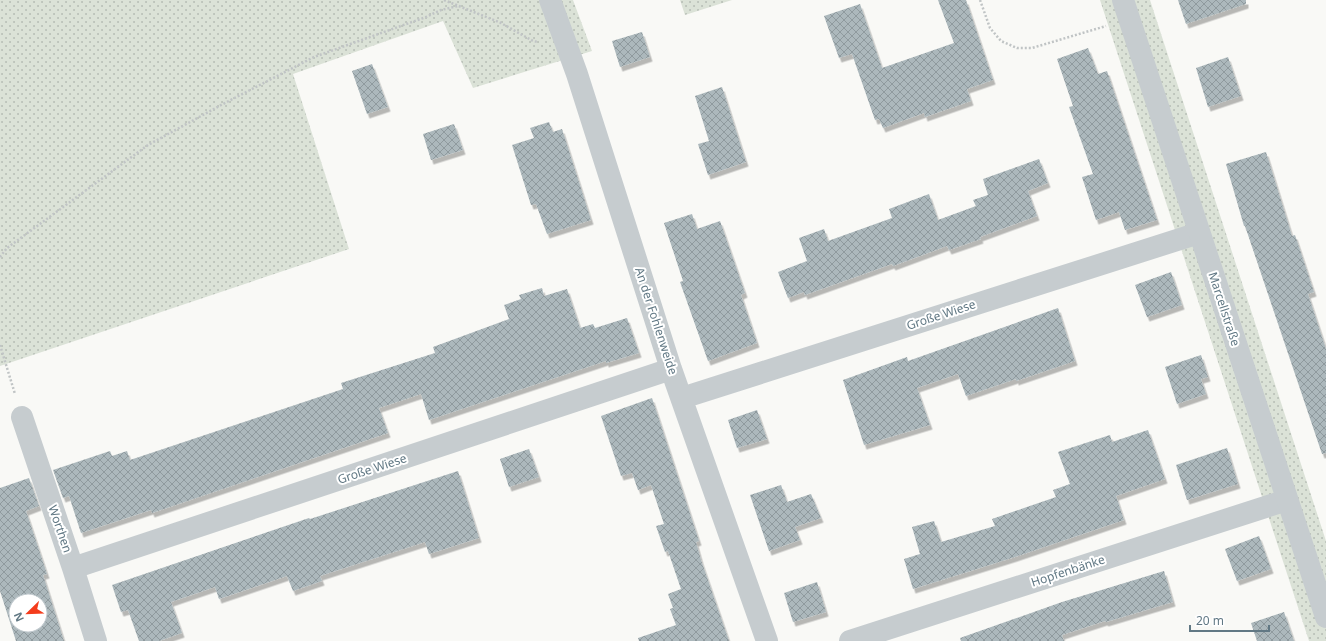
<svg xmlns="http://www.w3.org/2000/svg" width="1326" height="641" viewBox="0 0 1326 641" font-family="'Noto Sans',sans-serif">
  <defs>
    <pattern id="grass-dots" width="8" height="8" patternUnits="userSpaceOnUse"><rect width="8" height="8" fill="#dbe2d7"/><path d="M2 2h.1M6 6h.1" fill="none" stroke="#b5bcb4" stroke-width="1.8" stroke-linecap="round"/></pattern>
    <pattern id="building-cross-hatch" width="8" height="8" patternUnits="userSpaceOnUse"><rect width="8" height="8" fill="#acb8bc"/><path d="M0 0l8 8M0 8l8-8" fill="none" stroke="#8f9a9e"/></pattern>
    <filter id="shadow"><feDropShadow dx="2.5" dy="4.5" stdDeviation="0" flood-color="#0004"/></filter>
  </defs>
  <rect width="100%" height="100%" fill="#f9f9f6"/>
  <path fill="url(#grass-dots)" d="M 0,0 L 573,0 L 592,51 L 473,88 L 443,21 L 293,74 L 349,249 L 0,366 Z
    M 680,0 L 732,0 L 685,15 Z
    M 1100,0 L 1150,0 L 1326,541 L 1326,641 L 1309,641 Z"/>
  <path fill="url(#building-cross-hatch)" fill-rule="evenodd" filter="url(#shadow)" d="M 938,0 L 966,0 L 993,80 L 967,89 L 971,101 L 925,117 L 924,113 L 883,128 L 879,119 L 875,120 L 852,54 L 839,58 L 824,16 L 860,4 L 882,68 L 954,43 Z
    M 1178,0 L 1246,0 L 1246,4 L 1186,24 Z
    M 642,32 L 650,57 L 620,67 L 612,41 Z
    M 1088,48 L 1098,74 L 1107,71 L 1157,220 L 1125,230 L 1119,212 L 1096,220 L 1082,177 L 1093,174 L 1069,107 L 1073,106 L 1057,59 Z
    M 1228,57 L 1241,96 L 1208,107 L 1196,68 Z
    M 372,64 L 388,107 L 367,114 L 352,71 Z
    M 722,87 L 746,162 L 708,175 L 698,144 L 709,141 L 695,96 Z
    M 549,122 L 553,132 L 562,129 L 591,220 L 547,234 L 536,204 L 531,205 L 512,145 L 534,138 L 530,128 Z
    M 454,124 L 463,150 L 431,160 L 423,134 Z
    M 1266,152 L 1292,236 L 1295,235 L 1314,292 L 1308,294 L 1326,349 L 1326,453 L 1322,454 L 1245,226 L 1244,226 L 1226,164 Z
    M 1039,159 L 1048,183 L 1028,191 L 1037,216 L 980,237 L 981,239 L 949,250 L 947,246 L 893,266 L 892,264 L 805,295 L 804,292 L 788,298 L 778,272 L 807,261 L 799,238 L 824,229 L 828,241 L 892,218 L 889,209 L 929,194 L 938,220 L 976,206 L 973,200 L 988,195 L 983,179 Z
    M 692,214 L 697,229 L 720,221 L 745,293 L 741,295 L 757,343 L 708,361 L 680,282 L 683,281 L 664,223 Z
    M 1171,272 L 1182,305 L 1147,317 L 1135,285 Z
    M 542,288 L 544,296 L 567,289 L 580,328 L 593,324 L 595,328 L 627,318 L 639,353 L 606,363 L 606,361 L 429,420 L 421,394 L 379,408 L 388,433 L 152,513 L 151,510 L 81,533 L 69,496 L 63,498 L 53,470 L 110,451 L 112,456 L 127,451 L 130,460 L 343,389 L 341,383 L 435,353 L 433,347 L 509,319 L 504,305 L 521,299 L 519,295 Z
    M 1058,308 L 1075,361 L 1016,381 L 1016,379 L 966,396 L 958,374 L 917,388 L 930,425 L 864,445 L 843,380 L 907,357 L 908,361 Z
    M 1201,355 L 1208,377 L 1201,379 L 1206,394 L 1177,404 L 1165,367 Z
    M 652,398 L 699,541 L 696,542 L 701,560 L 729,641 L 639,641 L 638,638 L 676,625 L 670,609 L 673,608 L 668,594 L 681,589 L 668,551 L 665,552 L 656,526 L 664,524 L 651,485 L 638,490 L 632,473 L 621,476 L 601,416 Z
    M 757,410 L 767,439 L 737,448 L 728,420 Z
    M 1148,430 L 1165,479 L 1116,496 L 1124,520 L 1015,557 L 913,589 L 904,559 L 920,554 L 912,527 L 934,521 L 941,542 L 995,526 L 992,519 L 1056,497 L 1053,490 L 1070,484 L 1058,452 L 1110,435 L 1112,442 Z
    M 1227,448 L 1238,484 L 1187,500 L 1176,465 Z
    M 529,449 L 539,477 L 509,487 L 500,459 Z
    M 458,471 L 479,538 L 429,554 L 425,542 L 320,576 L 322,581 L 293,591 L 287,576 L 219,599 L 215,587 L 171,602 L 182,633 L 159,641 L 139,641 L 128,610 L 121,612 L 112,585 L 309,518 L 310,519 Z
    M 29,478 L 39,506 L 26,511 L 47,574 L 43,575 L 64,641 L 16,641 L 0,591 L 0,488 ZM 16,601 L 40,601 L 40,625 L 16,625 Z
    M 781,485 L 787,502 L 811,494 L 821,518 L 795,527 L 800,540 L 769,551 L 750,495 Z
    M 1259,536 L 1271,569 L 1237,581 L 1225,549 Z
    M 1164,571 L 1173,602 L 1106,622 L 1105,621 L 1062,635 L 1064,641 L 961,641 L 960,638 L 1062,602 Z
    M 817,582 L 826,612 L 793,622 L 784,593 Z
    M 1284,612 L 1294,641 L 1257,641 L 1251,623 Z"/>
  <g fill="none" stroke-linecap="round" stroke-linejoin="round">
    <path stroke="#c0c4c5" stroke-width="2.5" stroke-dasharray="2 2" stroke-linecap="butt" d="M 444,0 L 501,23 L 533,41 L 538,42
      M 980,0 L 990,28 L 1001,41 L 1017,48 L 1032,48 L 1106,26
      M 0,257 L 7,248 L 148,145 L 223,104 L 314,57 L 426,17 L 441,10 L 458,6
      M 0,345 L 15,394"/>
    <path stroke="#c6cccf" stroke-width="22" d="M 550,0 L 577,74 L 671,369 L 767,641
      M 682,398 L 1199,233
      M 22,417 L 73,568 L 96,641
      M 73,568 L 671,369
      M 850,641 L 1287,500"/>
    <path stroke="#c6cccf" stroke-width="22" d="M 1123,0 L 1326,617"/>
  </g>
  <g text-anchor="middle" stroke-width="4" stroke-linejoin="round" paint-order="stroke">
    <g font-size="12" fill="#617884" stroke="#fff">
      <text transform="translate(1224 309) rotate(72)" y="4">Marcellstraße</text>
      <text transform="translate(941 315) rotate(-18)" y="4">Große Wiese</text>
      <text transform="translate(656 321) rotate(72)" y="4">An der Fohlenweide</text>
      <text transform="translate(372 469) rotate(-18)" y="4">Große Wiese</text>
      <text transform="translate(60 529) rotate(71)" y="4">Worthen</text>
      <text transform="translate(1068 571) rotate(-18)" y="4">Hopfenbänke</text>
    </g>
  </g>
  <g transform="translate(28 613) rotate(247)"><circle r="19" fill="#ffffff" stroke="#c0c9ce"/>
  <path d="M0-3L7 15L0 10L-7 15Z" fill="#f43c1c"/>
  <text y="-6" font-size="11" font-weight="bold" text-anchor="middle" fill="#617884">N</text>
  </g>
  <path d="M1190 625v6h79v-6" fill="none" stroke="#617884" stroke-width="2"/>
  <text x="1196" y="625" font-size="12" fill="#617884" stroke="#ffffff" stroke-width="3" paint-order="stroke">20 m</text>
</svg>
